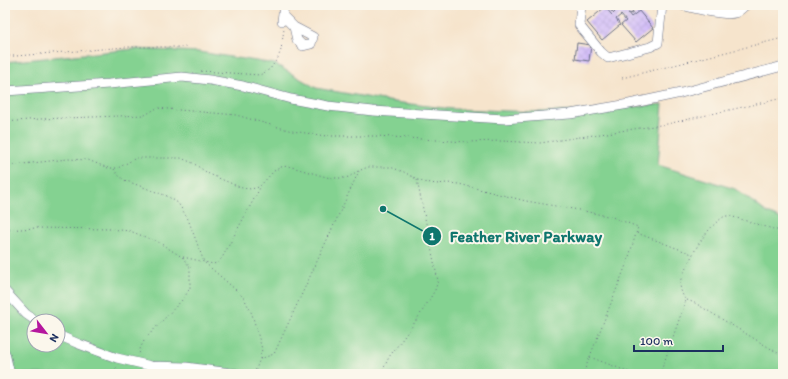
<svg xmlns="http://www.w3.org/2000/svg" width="788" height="379" viewBox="0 0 788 379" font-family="Itim,sans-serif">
  <defs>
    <pattern id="building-cross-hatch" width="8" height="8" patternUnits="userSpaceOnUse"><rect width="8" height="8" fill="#cdb5fa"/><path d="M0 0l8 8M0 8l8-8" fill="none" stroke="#af9cd9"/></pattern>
  </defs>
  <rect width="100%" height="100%" fill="#fbf7ec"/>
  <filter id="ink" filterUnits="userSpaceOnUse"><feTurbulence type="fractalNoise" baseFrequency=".025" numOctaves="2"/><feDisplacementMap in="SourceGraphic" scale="8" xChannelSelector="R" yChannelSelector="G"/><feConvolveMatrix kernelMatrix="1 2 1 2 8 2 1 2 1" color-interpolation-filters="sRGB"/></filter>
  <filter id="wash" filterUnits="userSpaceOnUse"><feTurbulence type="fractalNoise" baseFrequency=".012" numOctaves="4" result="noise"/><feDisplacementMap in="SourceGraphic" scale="16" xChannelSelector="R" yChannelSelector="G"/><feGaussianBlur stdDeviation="0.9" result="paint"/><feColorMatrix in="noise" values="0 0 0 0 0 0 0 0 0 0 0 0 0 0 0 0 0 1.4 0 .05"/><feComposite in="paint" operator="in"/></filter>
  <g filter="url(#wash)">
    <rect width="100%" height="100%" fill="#f6e4cc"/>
    <path fill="#84d291" stroke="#508078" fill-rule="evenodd" d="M 134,49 L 199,52 L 275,64 L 316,88 L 394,102 L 452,109 L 538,112 L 588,111 L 663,104 L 658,165 L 735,189 L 766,212 L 783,220 L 783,374 L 5,374 L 5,62 ZM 34,321 L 58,321 L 58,345 L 34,345 Z"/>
    <g id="blocks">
      <path fill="url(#building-cross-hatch)" d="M 612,5 L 634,5 L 632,14 L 628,13 L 631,17 L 639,11 L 653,28 L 636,42 L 621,25 L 626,21 L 621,15 L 616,19 L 620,25 L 602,40 L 587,22 L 605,7 L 612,15 L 615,12 L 611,11 Z
        M 577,43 L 591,45 L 589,61 L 575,59 Z"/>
    </g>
  </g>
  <g filter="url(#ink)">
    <use href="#blocks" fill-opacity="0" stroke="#686e84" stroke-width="1"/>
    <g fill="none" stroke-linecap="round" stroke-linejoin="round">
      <g stroke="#686e84" stroke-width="10">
        <path id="minor" d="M 581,5 L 579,25 L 601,52 L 608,58 L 650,47 L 658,43 L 662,5
          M 681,5 C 692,8 725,16 735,13 C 739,12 743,7 746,5
          M 283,16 L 294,27 L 313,37 L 311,44 L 303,46 L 297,40 L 294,27
          M 282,21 L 284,5
          M 5,91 L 109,84 L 182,77 L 210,80 L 243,86 L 291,99 L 328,106 L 373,111 L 504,119 L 570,114 L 629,104 L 681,93 L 783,66
          M 5,291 L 26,314 L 36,321
          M 58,335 L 79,344 L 117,358 L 151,366 L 186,367 L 238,374
          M 5,353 L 10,374"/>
      </g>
      <path stroke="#686e84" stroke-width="1" stroke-dasharray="1 3" stroke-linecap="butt" d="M 5,56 L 16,56 L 126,47 L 188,47
        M 201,71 L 260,75 L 270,69 L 278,58 L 281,50 L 284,29
        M 622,78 L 783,38
        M 5,122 L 40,119 L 145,115 L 157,108 L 236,115 L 292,131 L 326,136 L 377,136 L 466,142 L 502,141 L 540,143 L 667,124 L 783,98
        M 5,166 L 68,159 L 88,160 L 108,168 L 118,168 L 136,158 L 181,158 L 193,163 L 209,174 L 242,188 L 251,189 L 259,187 L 274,171 L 281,167 L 288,166 L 330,178 L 343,178 L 349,177 L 356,172 L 368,167 L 390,167 L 404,172 L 420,181 L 436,184 L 447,183 L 459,184 L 526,201 L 579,210 L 612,217 L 638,227 L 628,260 L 583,374
        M 114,169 L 117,174 L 124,180 L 167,196 L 178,203 L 188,219 L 204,262 L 236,290 L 244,298 L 252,314 L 262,349 L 260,359 L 254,374
        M 5,230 L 36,228 L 110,229 L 130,231 L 158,242 L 182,257 L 190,267 L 190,288 L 184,298 L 145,339 L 140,349 L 139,355
        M 637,233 L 692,254
        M 183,257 L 213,264 L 217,263 L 222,258 L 261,186
        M 687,300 L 695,303 L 783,356
        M 590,357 L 634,374
        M 260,359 L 274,354 L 359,171
        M 110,374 L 118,366
        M 381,374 L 389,357 L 413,325 L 425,307 L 435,290 L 438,281 L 417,180
        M 660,374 L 686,300 C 682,295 680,289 680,283 C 681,277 684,273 686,268 C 695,249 706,228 725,216 L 730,216 L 783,232"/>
      <use href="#minor" stroke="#fff" stroke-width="9"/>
    </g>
  </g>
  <path fill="none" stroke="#0f766e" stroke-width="1.5" d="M383 209L432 236"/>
  <g fill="#0f766e" stroke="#fbf7ec" stroke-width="1.5">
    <circle cx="383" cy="209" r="4"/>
    <circle cx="432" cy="236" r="10"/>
  </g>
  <g font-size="12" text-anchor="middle" font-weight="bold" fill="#fff">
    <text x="432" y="240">1</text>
  </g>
  <g font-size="16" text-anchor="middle" font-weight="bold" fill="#0f766e" stroke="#fbf7ec" stroke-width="4" stroke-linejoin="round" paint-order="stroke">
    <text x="526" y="242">Feather River Parkway</text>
  </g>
  <rect width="788" height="379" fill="none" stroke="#fbf7ec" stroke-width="20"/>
  <g transform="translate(46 333) rotate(121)"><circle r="19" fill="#fbf7ec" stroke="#a1a7b3"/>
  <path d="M0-3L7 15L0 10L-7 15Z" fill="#b5179e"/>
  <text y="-6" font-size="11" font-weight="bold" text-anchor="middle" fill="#1b2f5e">N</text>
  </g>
  <path d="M634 345v6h89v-6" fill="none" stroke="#1b2f5e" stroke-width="2"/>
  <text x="640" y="345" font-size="12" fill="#1b2f5e" stroke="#fbf7ec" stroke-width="3" paint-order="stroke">100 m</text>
</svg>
